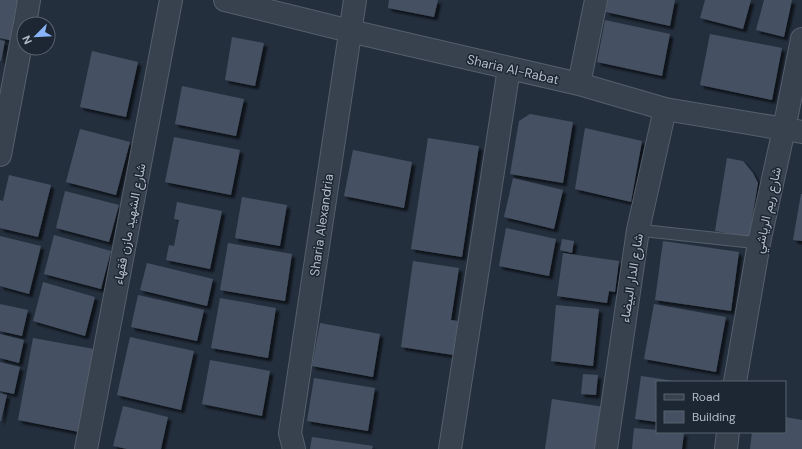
<svg xmlns="http://www.w3.org/2000/svg" width="802" height="449" viewBox="0 0 802 449" font-family="'DM Sans',Vazirmatn,sans-serif">
  <defs>
    <filter id="shadow"><feDropShadow dx="3.5" dy="3.5" stdDeviation="1" flood-color="#0009"/></filter>
  </defs>
  <rect width="100%" height="100%" fill="#242f3e"/>
  <path fill="#455162" filter="url(#shadow)" d="M 0,0 L 22,0 L 13,41 L 0,38 Z
    M 389,0 L 438,0 L 434,17 L 388,8 Z
    M 608,0 L 675,0 L 670,26 L 606,12 Z
    M 705,0 L 751,0 L 743,29 L 700,18 Z
    M 764,0 L 792,0 L 784,37 L 756,30 Z
    M 605,20 L 670,34 L 662,76 L 597,62 Z
    M 710,34 L 782,48 L 772,100 L 700,85 Z
    M 232,37 L 264,43 L 255,86 L 225,80 Z
    M 0,40 L 5,41 L 1,61 L 0,61 Z
    M 92,51 L 138,62 L 126,117 L 80,107 Z
    M 182,86 L 244,99 L 236,136 L 175,124 Z
    M 530,114 L 573,122 L 563,183 L 510,174 L 519,121 Z
    M 585,128 L 642,141 L 631,202 L 575,189 Z
    M 80,129 L 130,142 L 116,195 L 66,182 Z
    M 174,137 L 240,150 L 231,195 L 165,182 Z
    M 428,138 L 479,146 L 462,257 L 411,249 Z
    M 353,150 L 412,162 L 404,208 L 344,196 Z
    M 727,158 L 743,161 L 753,173 L 758,183 L 749,237 L 715,231 Z
    M 9,175 L 51,185 L 38,237 L 0,228 L 0,200 L 3,201 Z
    M 513,178 L 563,190 L 554,229 L 504,217 Z
    M 65,191 L 119,205 L 109,242 L 56,228 Z
    M 801,194 L 802,194 L 802,241 L 793,240 Z
    M 242,197 L 287,205 L 280,246 L 235,238 Z
    M 177,202 L 222,211 L 210,269 L 166,260 L 169,245 L 174,246 L 179,220 L 174,219 Z
    M 506,228 L 556,239 L 549,276 L 499,266 Z
    M 54,235 L 111,251 L 101,289 L 44,274 Z
    M 0,236 L 41,246 L 29,294 L 0,286 Z
    M 562,239 L 574,241 L 572,253 L 560,250 Z
    M 663,241 L 739,252 L 731,311 L 655,300 Z
    M 228,243 L 292,254 L 285,301 L 220,290 Z
    M 563,253 L 619,261 L 615,292 L 609,291 L 607,303 L 557,296 Z
    M 413,261 L 459,268 L 451,320 L 458,321 L 453,355 L 401,347 Z
    M 147,263 L 213,279 L 207,306 L 140,290 Z
    M 43,282 L 95,297 L 85,336 L 33,321 Z
    M 138,295 L 204,310 L 197,341 L 131,327 Z
    M 220,298 L 276,308 L 268,358 L 211,348 Z
    M 0,304 L 28,310 L 22,336 L 0,331 Z
    M 654,304 L 726,317 L 716,372 L 644,359 Z
    M 556,305 L 599,309 L 593,366 L 551,361 Z
    M 320,323 L 380,334 L 373,377 L 312,366 Z
    M 0,334 L 24,340 L 19,363 L 0,358 Z
    M 130,337 L 194,351 L 181,410 L 117,395 Z
    M 33,338 L 94,349 L 79,432 L 18,420 Z
    M 210,360 L 270,371 L 262,416 L 202,404 Z
    M 0,362 L 20,367 L 14,394 L 0,391 Z
    M 583,374 L 598,375 L 596,395 L 581,394 Z
    M 641,376 L 675,381 L 675,382 L 657,382 L 657,422 L 635,419 Z
    M 314,378 L 375,388 L 368,431 L 307,421 Z
    M 0,393 L 7,395 L 1,421 L 0,421 Z
    M 552,399 L 604,407 L 598,449 L 545,449 Z
    M 123,406 L 168,417 L 161,449 L 127,449 L 113,446 Z
    M 785,417 L 802,420 L 802,449 L 750,449 L 752,432 L 785,432 Z
    M 634,428 L 657,430 L 657,432 L 684,433 L 682,449 L 632,449 Z
    M 312,437 L 373,446 L 372,449 L 310,449 Z"/>
  <g fill="none" stroke-linecap="round" stroke-linejoin="round">
    <g stroke="#565f6c" stroke-width="13">
      <path id="lane" d="M 638,230 L 759,243"/>
    </g>
    <g stroke="#565f6c" stroke-width="24">
      <path id="street" d="M 225,0 L 350,31 L 579,84 L 665,109 L 802,132
        M 25,24 L 29,0
        M 579,84 L 596,0
        M 0,155 L 24,28
        M 735,382 L 759,243 L 784,129 L 802,39
        M 86,449 L 171,0
        M 294,449 L 290,433 L 355,0
        M 450,449 L 509,68
        M 606,449 L 638,230 L 665,109
        M 726,449 L 728,432"/>
    </g>
    <use href="#lane" stroke="#38414e" stroke-width="11"/>
    <use href="#street" stroke="#38414e" stroke-width="22"/>
  </g>
  <g text-anchor="middle" stroke-width="3" stroke-linejoin="round" paint-order="stroke">
    <g font-size="13" fill="#b4bcc9" stroke="#1d2633">
      <text transform="translate(513 69) rotate(13)" y="5">Sharia Al-Rabat</text>
      <text transform="translate(767 210) rotate(-78)" y="5">شارع ريم الرياشي</text>
      <text transform="translate(129 224) rotate(-79)" y="5">شارع الشهيد مازن فقهاء</text>
      <text transform="translate(321 225) rotate(-82)" y="5">Sharia Alexandria</text>
      <text transform="translate(631 278) rotate(-81)" y="5">شارع الدار البيضاء</text>
    </g>
  </g>
  <rect x="656" y="381" width="130" height="52" fill="#1d2633" stroke="#59626f"/>
  <rect x="664" y="394" width="20" height="6" fill="#38414e" stroke="#59626f"/>
  <text x="692" y="401" font-size="12" fill="#b4bcc9">Road</text>
  <rect x="664" y="411" width="20" height="12" fill="#455162" stroke="#59626f"/>
  <text x="692" y="421" font-size="12" fill="#b4bcc9">Building</text>
  <g transform="translate(36 36) rotate(246)"><circle r="19" fill="#1d2633" stroke="#59626f"/>
  <path d="M0-3L7 15L0 10L-7 15Z" fill="#8ab4f8"/>
  <text y="-6" font-size="11" font-weight="bold" text-anchor="middle" fill="#b4bcc9">N</text>
  </g>
</svg>
